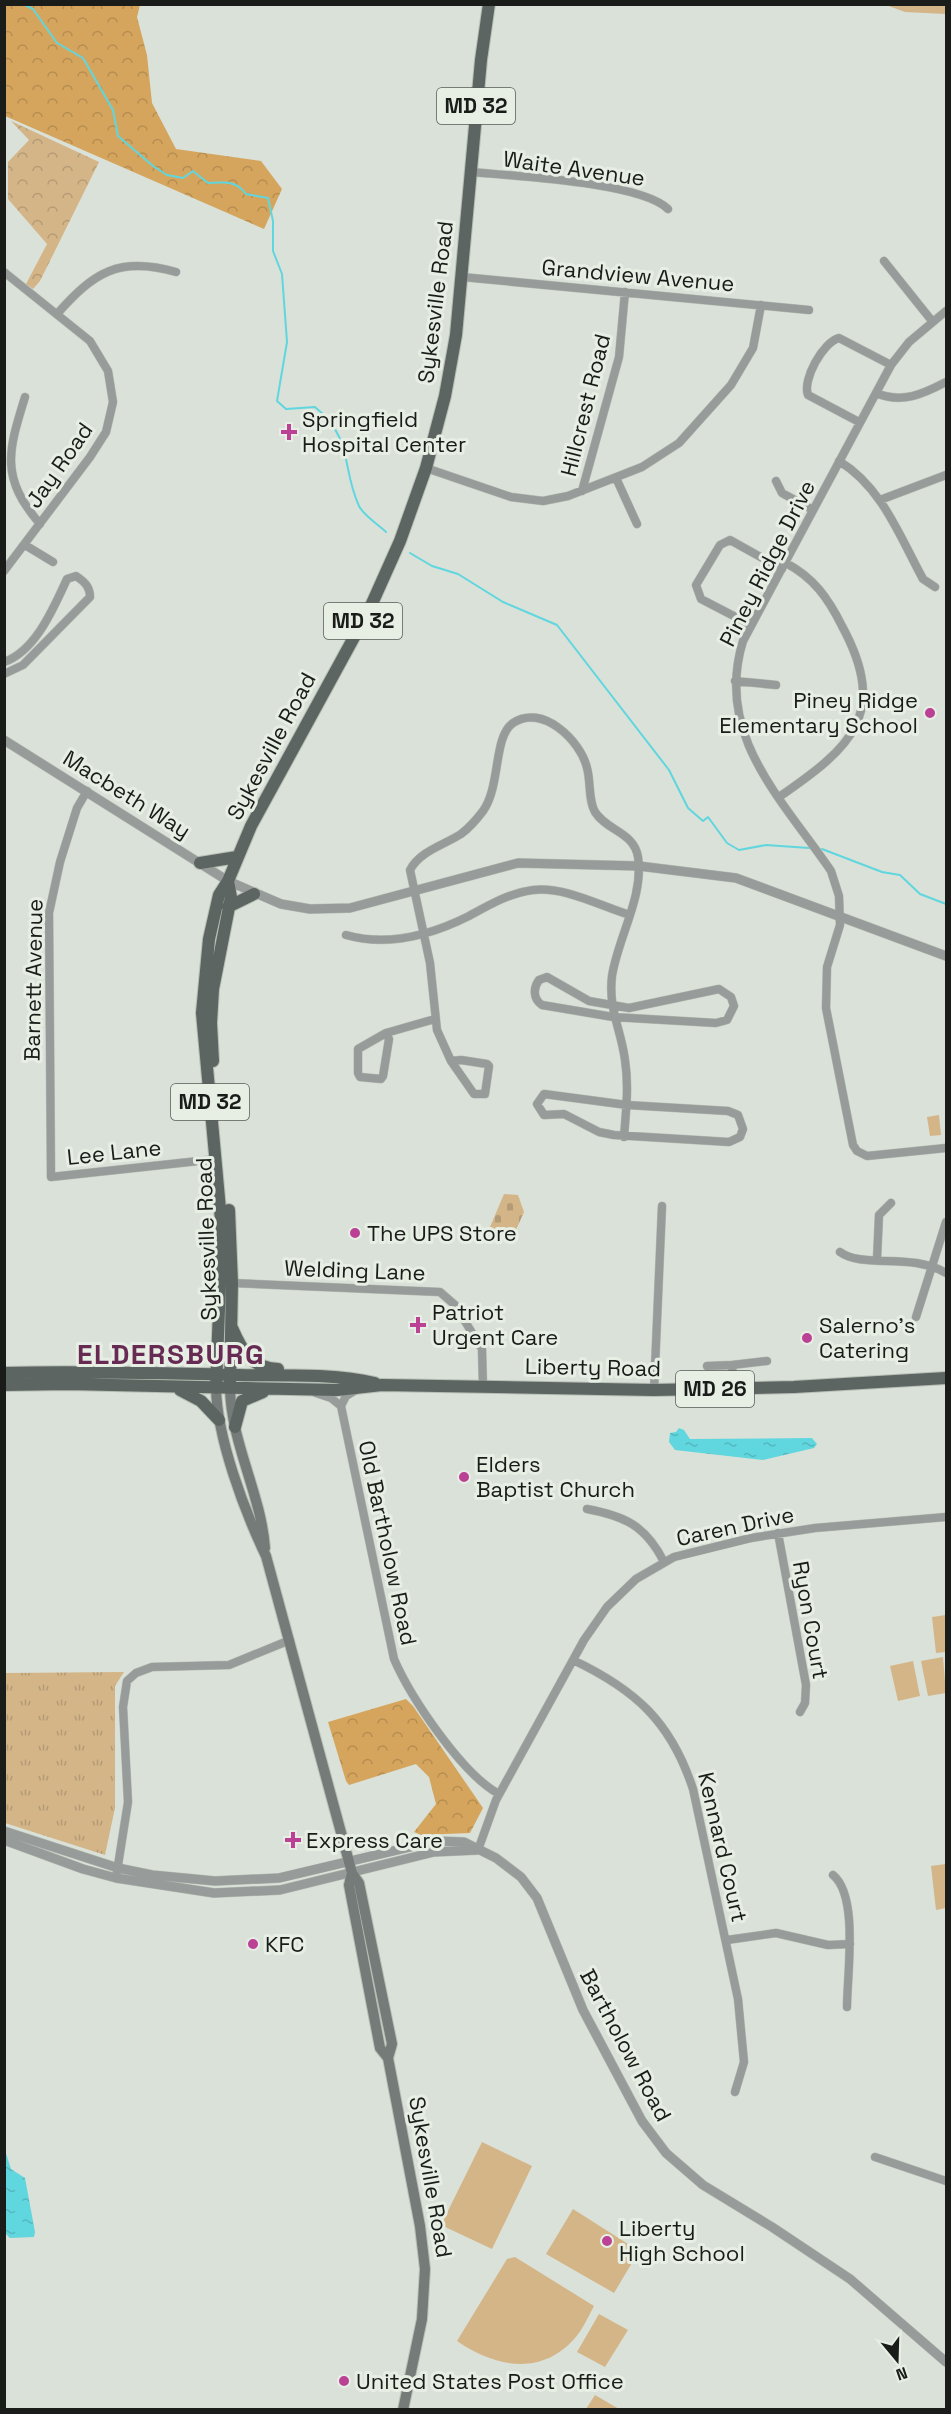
<svg xmlns="http://www.w3.org/2000/svg" width="951" height="2414" viewBox="0 0 951 2414" font-family="'Space Grotesk',sans-serif">
  <defs>
    <pattern id="grass-tufts" width="24" height="20" patternUnits="userSpaceOnUse" patternTransform="scale(1.5)"><rect width="24" height="20" fill="#d4b588"/><path d="M3 7l-1-3M5 7V3M7 7l1-3M15 17l-1-3M17 17v-4M19 17l1-3" fill="none" stroke="#b59b75"/></pattern>
    <pattern id="forest-crowns" width="20" height="18" patternUnits="userSpaceOnUse" patternTransform="scale(1.5)"><rect width="20" height="18" fill="#d5a55d"/><path d="M2 6a3 3 0 1 1 6 0M12 15a3 3 0 1 1 6 0" fill="none" stroke="#b68d50"/></pattern>
    <pattern id="cemetery-stones" width="16" height="16" patternUnits="userSpaceOnUse" patternTransform="scale(1.5)"><rect width="16" height="16" fill="#d4b588"/><path d="M2 7V4a2 2 0 0 1 4 0v3zM10 15v-3a2 2 0 0 1 4 0v3z" fill="#b59b75"/></pattern>
    <pattern id="park-crowns" width="20" height="18" patternUnits="userSpaceOnUse" patternTransform="scale(1.5)"><rect width="20" height="18" fill="#d4b588"/><path d="M2 6a3 3 0 1 1 6 0M12 15a3 3 0 1 1 6 0" fill="none" stroke="#b59b75"/></pattern>
    <pattern id="water-ripples" width="26" height="14" patternUnits="userSpaceOnUse" patternTransform="scale(1.5)"><rect width="26" height="14" fill="#60d6de"/><path d="M2 4q2-2 4 0t4 0M15 11q2-2 4 0t4 0" fill="none" stroke="#53b7be"/></pattern>
  </defs>
  <rect width="100%" height="100%" fill="#dae1d8"/>
  <path fill="url(#grass-tufts)" d="M 124,1672 L 115,1686 L 115,1808 L 105,1855 L 5,1823 L 5,1673 Z"/>
  <path fill="url(#forest-crowns)" d="M 5,4 L 140,5 L 137,17 L 147,55 L 152,103 L 176,149 L 261,161 L 282,189 L 264,229 L 5,116 Z
    M 406,1699 L 413,1706 L 483,1808 L 470,1833 L 421,1835 L 414,1832 L 436,1804 L 429,1777 L 416,1764 L 349,1785 L 346,1781 L 328,1722 Z"/>
  <path fill="url(#cemetery-stones)" d="M 504,1194 L 518,1195 L 524,1212 L 512,1239 L 490,1227 Z"/>
  <path fill="url(#park-crowns)" d="M 11,121 L 99,162 L 40,281 L 33,289 L 26,284 L 47,244 L 8,199 L 8,162 L 29,140 Z
    M 939,1115 L 941,1135 L 930,1136 L 927,1117 Z"/>
  <path fill="#d4b588" d="M 886,5 L 946,5 L 946,14 L 905,12 Z
    M 946,1615 L 946,1652 L 936,1653 L 932,1617 Z
    M 943,1657 L 946,1693 L 928,1696 L 921,1661 Z
    M 913,1661 L 920,1696 L 898,1701 L 890,1666 Z
    M 946,1864 L 946,1908 L 936,1910 L 931,1866 Z
    M 482,2142 L 532,2166 L 492,2249 L 441,2225 Z
    M 573,2209 L 639,2251 L 614,2293 L 546,2254 Z
    M 515,2257 L 594,2306 C 588,2317 583,2329 575,2338 C 541,2377 495,2367 457,2341 L 507,2259 Z
    M 599,2314 L 628,2330 L 605,2367 L 577,2352 Z
    M 595,2395 L 619,2409 L 586,2409 Z"/>
  <path fill="url(#water-ripples)" d="M 679,1428 L 684,1430 L 690,1439 L 812,1438 L 817,1444 L 814,1448 L 763,1460 L 675,1450 L 669,1442 L 670,1433 L 676,1432 Z
    M 4,2147 L 11,2169 L 25,2178 L 35,2232 L 34,2237 L 10,2238 L 5,2233 Z"/>
  <g fill="none" stroke-linecap="round" stroke-linejoin="round">
    <path stroke="#60d6de" stroke-width="2" d="M 23,4 L 33,9 L 57,43 L 83,58 L 113,110 L 118,136 L 153,166 L 167,175 L 183,178 L 193,171 L 208,183 C 224,182 236,180 246,194 L 268,198 L 273,221 L 273,251 L 282,274 L 287,342 L 277,401 L 286,409 L 315,407 C 354,439 341,467 359,506 C 364,516 379,525 386,532
      M 410,553 L 432,566 L 458,574 L 503,602 L 557,625 L 669,770 L 688,808 L 703,821 L 708,817 L 727,843 L 739,850 L 766,845 L 809,848
      M 822,849 L 882,872 L 900,875 L 920,894 L 946,904"/>
    <g stroke="#b7beb5" stroke-width="9">
      <path id="minor" d="M 471,172 C 513,176 641,182 668,209
        M 884,261 L 932,321
        M 4,272 L 90,341 L 108,371 L 113,402 L 106,432 L 90,457 L 4,571
        M 462,277 L 809,310
        M 946,311 L 909,342 L 891,365 L 743,641 C 714,735 782,799 831,871 L 839,896 L 840,925 L 827,967 L 826,1008 L 853,1145 L 857,1151 L 867,1156 L 946,1148
        M 57,314 C 94,272 119,256 176,272
        M 876,393 C 902,404 923,394 946,382
        M 25,397 C 8,452 0,477 40,524
        M 859,422 L 808,395 C 802,380 823,342 839,338 L 891,365
        M 839,461 C 882,487 900,537 923,579 L 935,587
        M 426,468 L 511,497 L 543,501 L 568,496 L 642,467 L 679,443 L 731,385 L 753,348 L 761,305
        M 616,478 L 637,524
        M 776,481 L 782,493 L 813,510
        M 582,491 L 619,357 L 625,292
        M 880,500 L 946,475
        M 25,545 L 53,562
        M 751,625 L 701,599 L 696,585 L 720,545 L 730,540 L 782,569
        M 4,662 C 36,651 54,607 67,579 L 76,576 C 85,582 90,587 90,597 L 23,665 L 4,674
        M 735,681 L 776,685
        M 87,791 L 77,808 L 60,862 L 49,913 L 51,1177 L 217,1159
        M 779,797 C 850,748 890,715 842,626 C 828,598 814,578 786,563
        M 346,935 C 388,947 431,935 469,916 C 489,905 509,893 533,890 C 564,886 600,906 630,915
        M 547,977 L 589,1001 L 629,1008 L 719,989 L 731,997 L 734,1006 L 727,1020 L 716,1023 L 613,1017 L 542,1005 C 533,999 533,988 539,980 Z
        M 386,1033 L 389,1039 L 383,1076 L 381,1079 L 360,1077 L 358,1073 L 358,1049 Z
        M 386,1033 L 435,1019
        M 461,1060 L 487,1064 L 489,1066 L 485,1094 L 474,1094 L 451,1061 Z
        M 451,1061 L 437,1030 L 430,963 L 410,870 C 420,851 444,845 461,834 C 469,828 477,819 483,811 C 501,786 493,737 513,723 C 542,703 581,741 587,768 C 591,782 588,800 595,812 C 607,831 634,832 638,857 C 644,897 618,937 612,976 C 608,1009 621,1029 625,1060 C 629,1086 626,1111 624,1137
        M 544,1094 L 627,1105 L 728,1111 L 738,1115 L 743,1129 L 740,1137 L 729,1142 L 614,1135 L 599,1132 L 564,1114 L 544,1115 L 537,1104 Z
        M 840,1252 C 863,1269 911,1252 946,1273
        M 877,1259 L 879,1215 L 891,1203
        M 232,1283 L 440,1292 L 455,1305 L 482,1349 L 483,1387
        M 916,1317 L 946,1222
        M 707,1366 L 732,1365
        M 734,1389 L 732,1365 L 767,1361
        M 356,1390 L 346,1396 L 341,1406 L 394,1659 C 411,1698 462,1774 499,1794
        M 654,1390 L 662,1206
        M 316,1393 L 331,1398 L 341,1406
        M 587,1509 C 625,1516 646,1526 664,1562
        M 778,1533 L 806,1685 L 805,1703 L 800,1712
        M 573,1660 C 636,1690 671,1722 693,1789 L 738,1999 L 744,2062 L 735,2092
        M 478,1850 L 496,1800 L 584,1640 L 607,1607 L 636,1579 L 674,1557 L 751,1538 L 815,1528 L 946,1517
        M 833,1875 C 859,1896 847,1975 847,2007
        M 116,1878 L 128,1802 L 123,1707 L 127,1681 L 136,1673 L 152,1667 L 229,1665 L 290,1640
        M 727,1940 L 776,1933 L 828,1945 L 850,1944
        M 875,2157 L 946,2181"/>
    </g>
    <g stroke="#b7beb5" stroke-width="10">
      <path id="tertiary" d="M 4,740 L 228,881 L 281,904 L 310,909 L 350,908 L 518,863 L 639,866 L 736,878 L 946,956
        M 4,1831 L 118,1868 L 152,1875 L 215,1881 L 279,1878 L 435,1841 L 464,1842 L 496,1858 L 521,1877 L 537,1898 L 583,2010 L 642,2121 L 666,2153 L 703,2185 L 772,2227 L 850,2279 L 946,2362
        M 4,1840 L 83,1869 L 116,1878 L 214,1893 L 280,1890 L 434,1852 L 478,1850"/>
    </g>
    <g stroke="#b7beb5" stroke-width="12">
      <path id="secondary" d="M 216,1388 C 217,1438 244,1510 266,1556 L 352,1873 L 359,1883 L 392,2044 L 388,2058
        M 230,1388 C 231,1443 261,1494 265,1548
        M 352,1873 L 349,1885 L 380,2048 L 388,2058 L 420,2226 L 425,2269 L 422,2319 L 403,2410"/>
    </g>
    <g stroke="#b7beb5" stroke-width="14">
      <path id="primary" d="M 200,863 L 237,857
        M 228,907 L 254,894
        M 213,1061 L 211,1023 L 213,989 L 231,897 L 228,881
        M 229,1210 L 232,1283 L 230,1388
        M 232,1328 C 242,1351 251,1368 278,1369
        M 4,1373 C 82,1371 160,1373 238,1375 C 284,1376 330,1373 375,1383
        M 4,1385 L 68,1384 L 337,1390 L 382,1385 L 654,1390 L 794,1387 L 946,1378
        M 216,1388 L 222,1231 L 202,1013 L 209,939 L 219,895 L 228,881 L 251,826 L 370,608 L 400,541 L 426,468 L 445,396 L 456,335 L 481,60 L 489,4
        M 180,1390 L 201,1401 L 219,1420
        M 235,1427 L 242,1401 L 263,1392"/>
    </g>
    <use href="#minor" stroke="#979c9a" stroke-width="8"/>
    <use href="#tertiary" stroke="#979c9a" stroke-width="9"/>
    <use href="#secondary" stroke="#747b79" stroke-width="10"/>
    <use href="#primary" stroke="#5c6561" stroke-width="12"/>
  </g>
  <g fill="#ba4194" stroke="#e7efe5" stroke-width="2">
    <path d="M286 423h6v6h6v6h-6v6h-6v-6h-6v-6h6z"/>
    <circle cx="930" cy="713" r="6"/>
    <circle cx="355" cy="1233" r="6"/>
    <path d="M415 1316h6v6h6v6h-6v6h-6v-6h-6v-6h6z"/>
    <circle cx="807" cy="1338" r="6"/>
    <circle cx="464" cy="1477" r="6"/>
    <path d="M290 1831h6v6h6v6h-6v6h-6v-6h-6v-6h6z"/>
    <circle cx="253" cy="1944" r="6"/>
    <circle cx="607" cy="2241" r="6"/>
    <circle cx="344" cy="2381" r="6"/>
  </g>
  <g text-anchor="middle" stroke-width="6" stroke-linejoin="round" paint-order="stroke">
    <g fill="#e7efe5" stroke="#575b56" stroke-width="1.5">
      <rect x="437" y="88" width="78" height="36" rx="4.5"/>
      <rect x="324" y="603" width="78" height="36" rx="4.5"/>
      <rect x="171" y="1084" width="78" height="36" rx="4.5"/>
      <rect x="676" y="1371" width="78" height="36" rx="4.5"/>
    </g>
    <g font-size="21" font-weight="bold" fill="#191c18">
      <text x="476" y="113">MD 32</text>
      <text x="363" y="628">MD 32</text>
      <text x="210" y="1109">MD 32</text>
      <text x="715" y="1396">MD 26</text>
    </g>
    <g font-size="22" fill="#191c18" stroke="#e7efe5">
      <text transform="translate(574 168) rotate(8)" y="8">Waite Avenue</text>
      <text transform="translate(638 275) rotate(5)" y="8">Grandview Avenue</text>
      <text transform="translate(435 302) rotate(-83)" y="8">Sykesville Road</text>
      <text transform="translate(585 405) rotate(-76)" y="8">Hillcrest Road</text>
      <text transform="translate(59 465) rotate(-55)" y="8">Jay Road</text>
      <text transform="translate(767 563) rotate(-63)" y="8">Piney Ridge Drive</text>
      <text transform="translate(271 746) rotate(-62)" y="8">Sykesville Road</text>
      <text transform="translate(127 794) rotate(32)" y="8">Macbeth Way</text>
      <text transform="translate(33 980) rotate(-89)" y="8">Barnett Avenue</text>
      <text transform="translate(114 1152) rotate(-6)" y="8">Lee Lane</text>
      <text transform="translate(206 1239) rotate(-92)" y="8">Sykesville Road</text>
      <text transform="translate(355 1270) rotate(2)" y="8">Welding Lane</text>
      <text transform="translate(593 1367) rotate(1)" y="8">Liberty Road</text>
      <text transform="translate(735 1526) rotate(-12)" y="8">Caren Drive</text>
      <text transform="translate(388 1543) rotate(78)" y="8">Old Bartholow Road</text>
      <text transform="translate(811 1620) rotate(80)" y="8">Ryon Court</text>
      <text transform="translate(723 1847) rotate(77)" y="8">Kennard Court</text>
      <text transform="translate(626 2045) rotate(62)" y="8">Bartholow Road</text>
      <text transform="translate(431 2177) rotate(80)" y="8">Sykesville Road</text>
    </g>
    <g font-size="22" fill="#191c18" stroke="#e7efe5" text-anchor="start">
      <text x="302" y="427">Springfield<tspan x="302" dy="25">Hospital Center</tspan></text>
      <text x="918" y="708" text-anchor="end">Piney Ridge<tspan x="918" dy="25">Elementary School</tspan></text>
      <text x="367" y="1241">The UPS Store</text>
      <text x="432" y="1320">Patriot<tspan x="432" dy="25">Urgent Care</tspan></text>
      <text x="819" y="1333">Salerno's<tspan x="819" dy="25">Catering</tspan></text>
      <text x="476" y="1472">Elders<tspan x="476" dy="25">Baptist Church</tspan></text>
      <text x="306" y="1848">Express Care</text>
      <text x="265" y="1952">KFC</text>
      <text x="619" y="2236">Liberty<tspan x="619" dy="25">High School</tspan></text>
      <text x="356" y="2389">United States Post Office</text>
    </g>
    <g font-size="28" font-weight="bold" letter-spacing="1.5" fill="#672b53" stroke="#e7efe5">
      <text x="171" y="1364">ELDERSBURG</text>
    </g>
  </g>
  <rect width="951" height="2414" fill="none" stroke="#191c18" stroke-width="12"/>
  <g transform="translate(897 2360) rotate(161)" stroke="#e7efe5" stroke-width="4.5" paint-order="stroke">
  <path d="M0-4.5L10 22L0 15L-10 22Z" fill="#191c18"/>
  <text y="-9" font-size="16" font-weight="bold" text-anchor="middle" fill="#191c18">N</text>
  </g>
</svg>
